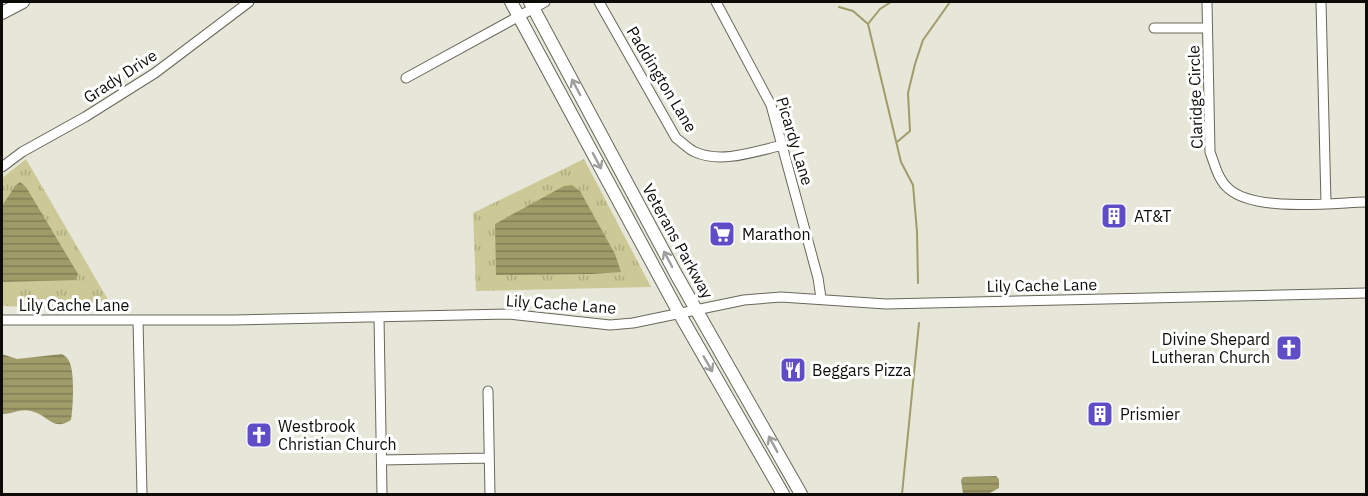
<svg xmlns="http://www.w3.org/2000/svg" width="1368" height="496" viewBox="0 0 1368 496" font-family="'IBM Plex Sans',sans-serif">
  <defs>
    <pattern id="grass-tufts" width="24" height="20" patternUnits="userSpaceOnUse" patternTransform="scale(1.5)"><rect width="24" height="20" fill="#ccc996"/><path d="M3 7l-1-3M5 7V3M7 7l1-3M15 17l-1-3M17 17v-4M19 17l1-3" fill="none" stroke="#aeab80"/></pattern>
    <pattern id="water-rules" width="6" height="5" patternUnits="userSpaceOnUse" patternTransform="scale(1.5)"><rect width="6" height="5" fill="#a09c6a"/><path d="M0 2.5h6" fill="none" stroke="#817e55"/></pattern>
  </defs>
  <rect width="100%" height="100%" fill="#e7e7d9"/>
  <path fill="url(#grass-tufts)" d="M 26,159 L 114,310 L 2,306 L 2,178 Z
    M 584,159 L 651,287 L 476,291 L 473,213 Z"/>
  <path fill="url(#water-rules)" d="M 20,182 L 26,187 L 78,274 L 76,280 L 2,282 L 2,206 L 15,186 Z
    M 572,185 L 580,191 L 615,254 L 621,272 L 592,274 L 496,275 L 495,224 L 564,186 Z
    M 2,354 L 17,359 L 62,354 C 66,357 67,357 69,361 C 75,371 73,408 71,420 C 52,432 49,415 31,411 C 22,408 11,414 2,414 Z
    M 996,476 L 999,479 L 999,488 L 988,494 L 963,494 L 961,480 L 963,477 Z"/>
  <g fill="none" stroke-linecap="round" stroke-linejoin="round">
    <path stroke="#a09c6a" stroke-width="2" d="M 839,7 L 853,11 L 868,24 L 901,162 L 913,185 L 917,232 L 918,283
      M 868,24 L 880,9 L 891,2
      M 897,142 L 910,131 L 908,93 L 915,64 L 923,40 L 950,2
      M 902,494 L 919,323"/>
    <g stroke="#67675b" stroke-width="11">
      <path id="minor" d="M 599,2 L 676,138 C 682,142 688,149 695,152 C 722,164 756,151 783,145
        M 716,2 L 771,105 L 818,278 L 821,298
        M 1207,2 L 1210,152 C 1215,165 1218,180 1229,189 C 1255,212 1331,203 1366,202
        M 1321,2 L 1326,203
        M 1154,28 L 1207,28
        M 406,78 L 545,2
        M 2,167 L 22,152 L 85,117 L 155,73 L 249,2
        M 379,317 L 382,494
        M 2,320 L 233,320 L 508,314 L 610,325 L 633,323 L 744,300 L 781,297 L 886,304 L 1366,293
        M 138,320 L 142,494
        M 488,391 L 490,494
        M 382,460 L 489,458"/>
    </g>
    <g stroke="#67675b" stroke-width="14">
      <path id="major" d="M 511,2 L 679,313 L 783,494
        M 530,2 L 677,276 L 801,494
        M 2,13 L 23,2"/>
    </g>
    <use href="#minor" stroke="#fff" stroke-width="9"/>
    <use href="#major" stroke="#fff" stroke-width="12"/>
  </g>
  <defs><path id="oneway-shaft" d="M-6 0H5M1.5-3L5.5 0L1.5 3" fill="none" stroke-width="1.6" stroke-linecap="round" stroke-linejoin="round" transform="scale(1.5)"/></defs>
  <g stroke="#9e9e9c">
    <use href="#oneway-shaft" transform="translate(576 87) rotate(-118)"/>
    <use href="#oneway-shaft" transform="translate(597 161) rotate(62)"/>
    <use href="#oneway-shaft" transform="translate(668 259) rotate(-118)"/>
    <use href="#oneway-shaft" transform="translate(708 364) rotate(60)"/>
    <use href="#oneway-shaft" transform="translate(773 444) rotate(-119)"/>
  </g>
  <defs>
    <g id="building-square" transform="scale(1.35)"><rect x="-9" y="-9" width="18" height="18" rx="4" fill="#5e4dc6" stroke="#fff"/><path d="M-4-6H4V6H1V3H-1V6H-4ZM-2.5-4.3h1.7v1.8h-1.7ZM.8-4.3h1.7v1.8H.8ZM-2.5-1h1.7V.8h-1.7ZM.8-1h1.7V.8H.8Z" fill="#fff"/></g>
    <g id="supermarket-square" transform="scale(1.35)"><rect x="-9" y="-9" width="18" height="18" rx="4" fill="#5e4dc6" stroke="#fff"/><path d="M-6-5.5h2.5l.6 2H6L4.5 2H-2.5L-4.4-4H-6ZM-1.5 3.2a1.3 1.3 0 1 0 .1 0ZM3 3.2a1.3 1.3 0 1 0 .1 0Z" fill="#fff"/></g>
    <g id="church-square" transform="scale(1.35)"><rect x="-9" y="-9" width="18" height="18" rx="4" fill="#5e4dc6" stroke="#fff"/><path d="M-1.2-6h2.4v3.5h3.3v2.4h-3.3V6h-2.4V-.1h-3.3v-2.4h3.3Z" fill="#fff"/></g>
    <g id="restaurant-square" transform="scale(1.35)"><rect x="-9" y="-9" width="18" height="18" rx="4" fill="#5e4dc6" stroke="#fff"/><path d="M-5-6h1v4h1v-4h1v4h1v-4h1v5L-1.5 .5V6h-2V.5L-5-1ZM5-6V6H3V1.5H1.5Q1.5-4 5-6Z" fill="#fff"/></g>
  </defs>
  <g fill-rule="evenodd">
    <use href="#building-square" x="1114" y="216"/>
    <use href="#supermarket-square" x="722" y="234"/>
    <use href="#church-square" x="1289" y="348"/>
    <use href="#restaurant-square" x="793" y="370"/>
    <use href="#building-square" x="1100" y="414"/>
    <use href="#church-square" x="259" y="435"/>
  </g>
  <g text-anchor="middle" stroke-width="6" stroke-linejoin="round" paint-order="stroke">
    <g font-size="16" fill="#0d0c08" stroke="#fff">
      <text transform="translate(120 76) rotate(-33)" y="6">Grady Drive</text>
      <text transform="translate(662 79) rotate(59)" y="6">Paddington Lane</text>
      <text transform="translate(1195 97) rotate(-92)" y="6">Claridge Circle</text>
      <text transform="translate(795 141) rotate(73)" y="6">Picardy Lane</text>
      <text transform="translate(678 241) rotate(61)" y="6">Veterans Parkway</text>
      <text transform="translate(1042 285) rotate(-1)" y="6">Lily Cache Lane</text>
      <text transform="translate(561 304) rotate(4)" y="6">Lily Cache Lane</text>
      <text x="74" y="311">Lily Cache Lane</text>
    </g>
    <g font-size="16" fill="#0d0c08" stroke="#fff" text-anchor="start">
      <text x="1134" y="222">AT&amp;T</text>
      <text x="742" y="240">Marathon</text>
      <text x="1270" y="345" text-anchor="end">Divine Shepard<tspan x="1270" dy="18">Lutheran Church</tspan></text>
      <text x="812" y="376">Beggars Pizza</text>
      <text x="1120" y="420">Prismier</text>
      <text x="278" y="432">Westbrook<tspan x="278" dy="18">Christian Church</tspan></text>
    </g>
  </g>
  <rect width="1368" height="496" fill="none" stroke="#0d0c08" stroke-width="6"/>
</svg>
